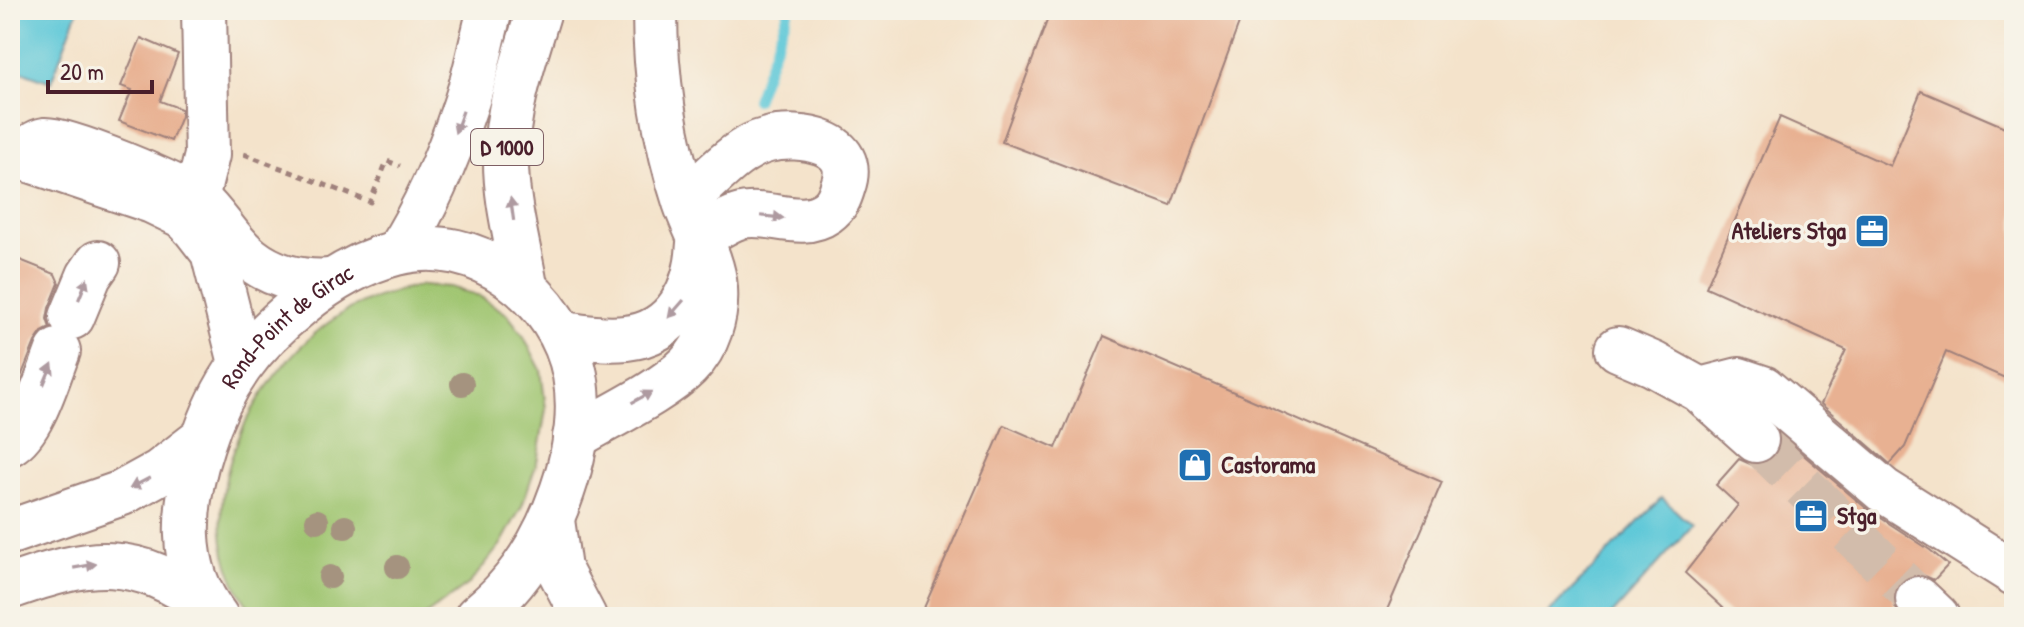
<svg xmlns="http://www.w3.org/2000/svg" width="2024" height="627" viewBox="0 0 2024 627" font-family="'Patrick Hand',sans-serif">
  <rect width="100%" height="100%" fill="#f7f3e8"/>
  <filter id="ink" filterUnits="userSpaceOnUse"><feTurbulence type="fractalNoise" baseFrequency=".0125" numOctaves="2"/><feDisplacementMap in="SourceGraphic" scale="16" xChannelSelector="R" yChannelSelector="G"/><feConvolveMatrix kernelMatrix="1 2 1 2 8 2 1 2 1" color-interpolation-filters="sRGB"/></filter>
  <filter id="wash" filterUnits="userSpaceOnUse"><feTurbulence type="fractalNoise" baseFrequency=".006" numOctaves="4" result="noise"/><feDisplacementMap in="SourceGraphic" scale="32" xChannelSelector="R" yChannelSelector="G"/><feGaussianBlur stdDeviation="1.8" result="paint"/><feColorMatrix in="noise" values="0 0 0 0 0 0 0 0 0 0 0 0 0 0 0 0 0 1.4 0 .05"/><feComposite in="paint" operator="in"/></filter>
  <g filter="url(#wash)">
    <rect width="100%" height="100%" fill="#f4e3cb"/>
    <path fill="#9fc570" stroke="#74724e" stroke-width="2" d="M 421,285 L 451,287 L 479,296 L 507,314 L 523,335 L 541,370 L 546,409 L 537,462 L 522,506 L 501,544 L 470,583 L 423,617 L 259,617 C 243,604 235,585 228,565 C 200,474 264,363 341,314 C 365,299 394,291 421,285 Z"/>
    <path fill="#5dc8d8" stroke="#547482" stroke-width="2" d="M 18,10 L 78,10 L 51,82 L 10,67 L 10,32 Z
      M 1662,498 L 1692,526 L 1610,617 L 1545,617 Z"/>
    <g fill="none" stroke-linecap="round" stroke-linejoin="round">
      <path stroke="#5dc8d8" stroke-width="10" d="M 756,100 L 789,10"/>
    </g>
    <g id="blocks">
      <path fill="#e8b192" d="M 1051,10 L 1244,10 L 1171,206 L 1002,142 Z
        M 141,38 L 178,54 L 160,101 L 181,109 L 181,116 L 171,141 L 119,121 L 132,90 L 121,86 Z
        M 1921,91 L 2014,131 L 2014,382 L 1946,352 L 1905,447 L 1890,464 L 1821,404 L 1846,350 L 1706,287 L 1780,117 L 1890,166 Z
        M 10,256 L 55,274 L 59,283 L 49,308 L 47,319 L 50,328 L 42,332 L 35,342 L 10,404 Z
        M 1104,336 L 1442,482 L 1384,617 L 920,617 L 1004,425 L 1056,448 Z
        M 1780,435 L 1867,509 L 1930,550 L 1948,565 L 1934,580 L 1923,575 L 1912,575 L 1899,582 L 1894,594 L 1894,605 L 1901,617 L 1733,617 L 1685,573 L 1738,505 L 1716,485 L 1739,459 L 1752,465 L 1765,463 L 1774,457 L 1780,446 Z"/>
    </g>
  </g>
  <g filter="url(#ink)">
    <use href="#blocks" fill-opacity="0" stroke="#9f817b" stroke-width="2"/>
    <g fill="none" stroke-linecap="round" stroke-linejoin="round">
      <path stroke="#d2bcab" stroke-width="44" stroke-dasharray="44 22" stroke-linecap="butt" d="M 1756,440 L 1918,599"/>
      <g stroke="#9f817b" stroke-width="48">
        <path id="minor" d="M 685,201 C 711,180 735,148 768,140 C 799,132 859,141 843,186 C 840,196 837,205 827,212 C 800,231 767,208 738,217 C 725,221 712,231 700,237
          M 193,227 L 196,199 L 207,155 L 204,10
          M 72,317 L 89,276 L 98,263
          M 563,334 C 584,337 605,340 626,338 C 676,333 697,288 699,243
          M 1618,349 L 1653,364 L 1700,390 L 1756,440
          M 241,363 L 213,252 L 192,225 L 183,216 L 152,201 L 21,157 C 29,149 34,142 45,140 C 65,138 180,186 198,200 C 218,218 230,243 251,259 C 274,277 303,283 331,281
          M 1700,390 L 1739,380 L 1763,388 L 1883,490 L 2014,573
          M 575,437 C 608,417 662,392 688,366 C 708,346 717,316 715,288 C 713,259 694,229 685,202 C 665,141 655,74 655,10
          M 10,443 C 33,430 48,376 58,351
          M 1918,599 L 1937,617"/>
      </g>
      <g stroke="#9f817b" stroke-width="48">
        <g id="major">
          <path d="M 398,252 C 427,207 448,157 465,106 C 476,75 481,42 490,10"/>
          <path d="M 525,286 C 518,244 505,199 506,156 C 507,106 525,58 539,10"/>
          <path d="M 552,520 L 559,569 L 584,617"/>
          <path d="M 10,532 L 122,493 L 160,472 L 204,438"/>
          <path d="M 10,587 C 91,558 134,552 207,605"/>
          <path id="s1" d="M 216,617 C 176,566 183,503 202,445 C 221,384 251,344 301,304 C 328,282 361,262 396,253 C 476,231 561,297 575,375 C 588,446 552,540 504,592 C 496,601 486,609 477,617"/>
        </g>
      </g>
      <path stroke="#9f817b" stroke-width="5" stroke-dasharray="6 6" stroke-linecap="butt" d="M 244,154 L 370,202 L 387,161 L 400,166"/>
      <use href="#minor" stroke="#fff" stroke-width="44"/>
      <use href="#major" stroke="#fff" stroke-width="44"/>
    </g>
    <g fill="#a5937f">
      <circle cx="462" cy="384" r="12"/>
      <circle cx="317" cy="521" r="12"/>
      <circle cx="345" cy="527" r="12"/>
      <circle cx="397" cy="567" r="12"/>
      <circle cx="330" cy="577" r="12"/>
    </g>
    <defs><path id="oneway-solid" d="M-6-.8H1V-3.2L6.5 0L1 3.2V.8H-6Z" transform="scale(2)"/></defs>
    <g fill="#ae9aa0">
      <use href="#oneway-solid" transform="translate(459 122) rotate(110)"/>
      <use href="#oneway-solid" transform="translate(512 209) rotate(-98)"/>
      <use href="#oneway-solid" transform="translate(772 217) rotate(6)"/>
      <use href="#oneway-solid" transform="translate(83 289) rotate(-68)"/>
      <use href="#oneway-solid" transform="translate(676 309) rotate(131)"/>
      <use href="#oneway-solid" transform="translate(48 374) rotate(-67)"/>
      <use href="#oneway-solid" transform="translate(642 397) rotate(-29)"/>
      <use href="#oneway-solid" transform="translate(140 483) rotate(152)"/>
      <use href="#oneway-solid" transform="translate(85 566) rotate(-10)"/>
    </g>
  </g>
  <defs>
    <g id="office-square" transform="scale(1.8)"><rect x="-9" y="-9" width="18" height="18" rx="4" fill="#1f6fb2" stroke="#f7f3e8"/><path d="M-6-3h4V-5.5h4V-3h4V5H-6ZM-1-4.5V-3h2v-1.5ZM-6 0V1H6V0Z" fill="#fff"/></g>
    <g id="shop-square" transform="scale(1.8)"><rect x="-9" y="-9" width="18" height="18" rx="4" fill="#1f6fb2" stroke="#f7f3e8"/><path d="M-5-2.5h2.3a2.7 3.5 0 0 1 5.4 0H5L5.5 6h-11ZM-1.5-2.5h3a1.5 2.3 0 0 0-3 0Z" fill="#fff"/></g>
  </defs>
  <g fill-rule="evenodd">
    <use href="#office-square" x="1872" y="231"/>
    <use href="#shop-square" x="1195" y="465"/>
    <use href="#office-square" x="1811" y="516"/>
  </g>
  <g text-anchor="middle" stroke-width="7" stroke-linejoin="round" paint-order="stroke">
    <rect fill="#f7f3e8" stroke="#7e5f64" stroke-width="2" x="471" y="129" width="72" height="36" rx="6"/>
    <g font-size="22" font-weight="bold" fill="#4a1f2b">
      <text x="507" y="155">D 1000</text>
    </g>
    <g font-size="24" font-weight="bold" fill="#4a1f2b" stroke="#f7f3e8" text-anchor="start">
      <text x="1846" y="239" text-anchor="end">Ateliers Stga</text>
      <text x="1221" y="473">Castorama</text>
      <text x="1837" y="524">Stga</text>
    </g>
    <g font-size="24" fill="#4a1f2b" stroke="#f7f3e8">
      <text dy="8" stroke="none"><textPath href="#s1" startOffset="330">Rond-Point de Girac</textPath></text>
    </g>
  </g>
  <rect width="2024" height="627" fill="none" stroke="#f7f3e8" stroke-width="40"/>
  <path d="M48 80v12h104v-12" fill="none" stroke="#4a1f2b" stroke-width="4"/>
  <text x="60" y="80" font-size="24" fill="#4a1f2b" stroke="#f7f3e8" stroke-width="6" paint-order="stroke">20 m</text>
</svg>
